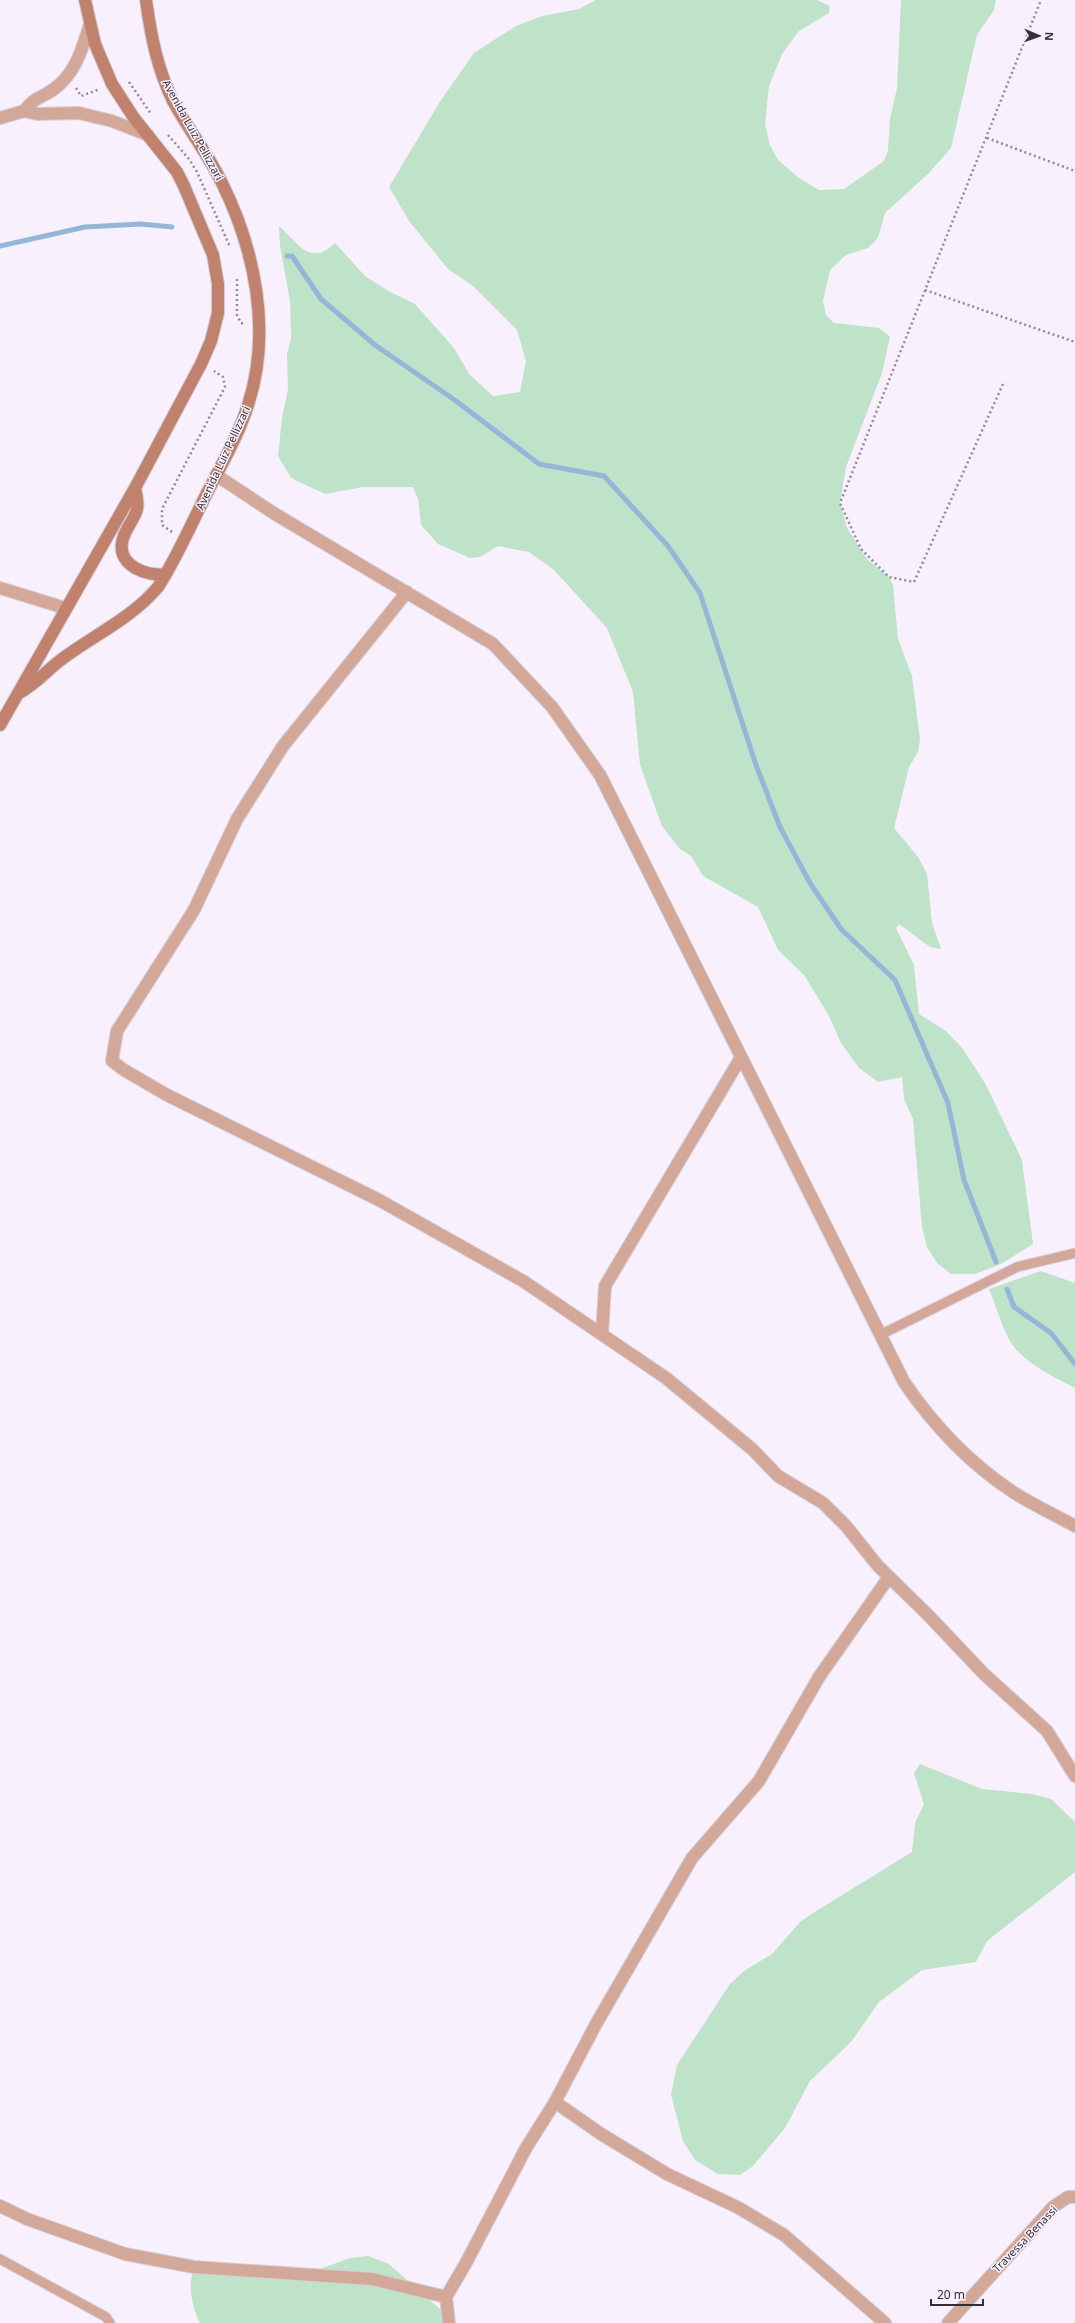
<svg xmlns="http://www.w3.org/2000/svg" width="1075" height="2323" viewBox="0 0 1075 2323" font-family="'Noto Sans',sans-serif">
  <rect width="100%" height="100%" fill="#f8f0fd"/>
  <path fill="#bee3c8" d="M 596,0 L 817,0 L 830,6 L 829,13 L 799,31 L 782,54 L 769,86 L 765,124 L 770,145 L 778,160 L 799,178 L 819,190 L 844,189 L 884,161 L 888,150 L 890,119 L 897,88 L 901,0 L 996,0 L 994,10 L 977,35 L 951,148 L 929,173 L 885,213 L 878,238 L 868,248 L 846,255 L 830,270 L 823,301 L 826,315 L 834,323 L 879,328 L 890,337 L 882,373 L 846,467 L 840,503 L 847,528 L 867,559 L 889,577 L 893,585 L 898,639 L 912,676 L 920,739 L 918,752 L 909,767 L 894,828 L 918,857 L 927,874 L 932,923 L 941,949 L 930,947 L 899,924 L 896,928 L 914,965 L 919,1014 L 946,1031 L 963,1049 L 986,1085 L 1022,1160 L 1033,1244 L 1001,1264 L 975,1274 L 951,1274 L 937,1263 L 927,1247 L 922,1227 L 913,1119 L 904,1099 L 902,1077 L 878,1082 L 859,1068 L 841,1043 L 828,1014 L 804,975 L 778,950 L 758,907 L 703,876 L 691,856 L 680,849 L 662,826 L 640,765 L 633,692 L 607,628 L 554,570 L 529,552 L 498,546 L 480,557 L 470,558 L 438,544 L 421,525 L 418,499 L 413,487 L 363,487 L 325,494 L 291,478 L 278,456 L 282,418 L 288,389 L 287,354 L 291,338 L 290,301 L 280,246 L 279,226 C 299,244 310,267 335,243 L 365,276 L 390,292 L 415,304 L 454,348 L 469,374 L 493,396 L 520,392 L 526,361 L 517,330 L 473,286 L 448,269 L 409,221 L 389,187 L 441,100 L 474,53 L 516,26 L 542,16 L 579,9 Z
    M 1041,1271 L 1075,1283 L 1075,1388 C 1055,1378 1021,1361 1010,1341 C 1001,1325 996,1305 989,1289 Z
    M 920,1764 L 982,1789 L 1032,1794 L 1051,1799 L 1075,1822 L 1075,1872 L 987,1941 L 976,1962 L 922,1970 L 879,2002 L 851,2042 L 810,2081 L 785,2128 L 753,2166 L 740,2175 L 718,2174 L 695,2160 L 683,2141 L 671,2095 L 677,2065 L 730,1984 L 744,1971 L 772,1954 L 800,1922 L 813,1913 L 912,1852 L 915,1823 L 924,1804 L 914,1773 Z
    M 368,2256 L 389,2264 L 450,2318 L 451,2323 L 200,2323 C 192,2308 188,2287 193,2270 L 204,2264 L 290,2280 L 350,2258 Z"/>
  <g fill="none" stroke-linecap="round" stroke-linejoin="round">
    <path stroke="#95b6d9" stroke-width="5" d="M 0,246 L 85,227 L 141,224 L 172,227
      M 287,256 L 292,256 L 321,299 L 375,345 L 456,401 L 539,464 L 604,476 L 668,546 L 700,593 L 756,765 L 780,827 L 810,883 L 841,929 L 895,980 L 948,1103 L 964,1180 L 996,1262
      M 1007,1289 L 1014,1307 L 1051,1333 L 1075,1364"/>
    <g stroke="#d5ced9" stroke-width="11">
      <path id="lane" d="M 880,1335 L 1017,1267 L 1075,1253
        M 0,2259 L 106,2317 L 110,2323"/>
    </g>
    <g stroke="#d5ced9" stroke-width="14">
      <path id="street" d="M 24,111 C 36,96 40,99 54,89 C 76,73 82,49 90,24
        M 0,118 L 24,111 L 37,114 L 79,113 L 112,121 L 148,135
        M 216,475 L 275,514 L 493,644 L 552,707 L 600,775 L 904,1382 C 934,1426 969,1463 1013,1492 C 1033,1505 1055,1515 1075,1526
        M 0,588 L 65,608
        M 407,592 L 283,746 L 237,819 L 194,910 L 117,1031 L 112,1061 L 124,1070 L 167,1095 L 379,1200 L 523,1281 L 666,1378 L 752,1449 L 778,1476 L 823,1503 L 846,1526 L 878,1566 L 929,1616 L 984,1674 L 1047,1731 L 1075,1776
        M 602,1334 L 605,1286 L 740,1059
        M 555,2102 L 601,2134 L 667,2174 L 739,2208 L 784,2235 L 885,2323
        M 0,2206 L 27,2219 L 125,2254 L 194,2267 L 372,2279 L 446,2297
        M 449,2323 L 446,2297 L 466,2263 L 526,2148 L 555,2102 L 596,2024 L 692,1858 L 759,1781 L 819,1677 L 889,1577
        M 948,2323 L 1053,2207 L 1068,2197 L 1075,2197"/>
    </g>
    <g stroke="#d5ced9" stroke-width="14">
      <path id="secondary" d="M 135,488 C 136,494 139,503 137,509 C 134,521 123,531 122,543 C 118,566 148,577 166,574
        M 19,693 C 36,684 47,670 62,659 C 94,635 132,618 158,587 C 176,559 190,527 205,497 C 220,467 238,437 248,405 C 272,332 255,250 222,183 C 208,154 188,129 173,101 C 157,68 151,36 146,0
        M 0,725 L 135,488 L 201,364 L 211,341 L 218,313 L 218,284 L 213,255 L 184,186 L 177,172 L 134,118 L 112,84 L 95,44 L 85,0"/>
    </g>
    <path stroke="#8f8a93" stroke-width="2.5" stroke-dasharray="2 3" stroke-linecap="butt" d="M 129,82 L 151,114
      M 76,88 L 81,96 L 100,89
      M 168,135 L 189,159 L 197,172 L 230,247
      M 987,138 L 1075,171
      M 237,279 L 237,315 L 241,323 L 245,324
      M 925,290 L 1075,342
      M 1003,384 L 914,582 L 889,577 L 861,549 L 840,503 L 1041,0
      M 172,532 L 162,525 L 162,509 L 225,387 L 223,377 L 214,371"/>
    <use href="#lane" stroke="#d3a899" stroke-width="9"/>
    <use href="#street" stroke="#d3a899" stroke-width="12"/>
    <use href="#secondary" stroke="#c0826c" stroke-width="12"/>
  </g>
  <g text-anchor="middle" stroke-width="3" stroke-linejoin="round" paint-order="stroke">
    <g font-size="11" fill="#343136" stroke="#f8f0fd">
      <text transform="translate(193 130) rotate(61)" y="4">Avenida Luiz Pellizzari</text>
      <text transform="translate(223 458) rotate(-65)" y="4">Avenida Luiz Pellizzari</text>
      <text transform="translate(1025 2239) rotate(-46)" y="4">Travessa Benassi</text>
    </g>
  </g>
  <g transform="translate(1039 36) rotate(92)" stroke="#f8f0fd" stroke-width="3" paint-order="stroke">
  <path d="M0-3L7 15L0 10L-7 15Z" fill="#343136"/>
  <text y="-6" font-size="11" font-weight="bold" text-anchor="middle" fill="#343136">N</text>
  </g>
  <path d="M931 2299v6h52v-6" fill="none" stroke="#343136" stroke-width="2"/>
  <text x="937" y="2299" font-size="12" fill="#343136" stroke="#f8f0fd" stroke-width="3" paint-order="stroke">20 m</text>
</svg>
